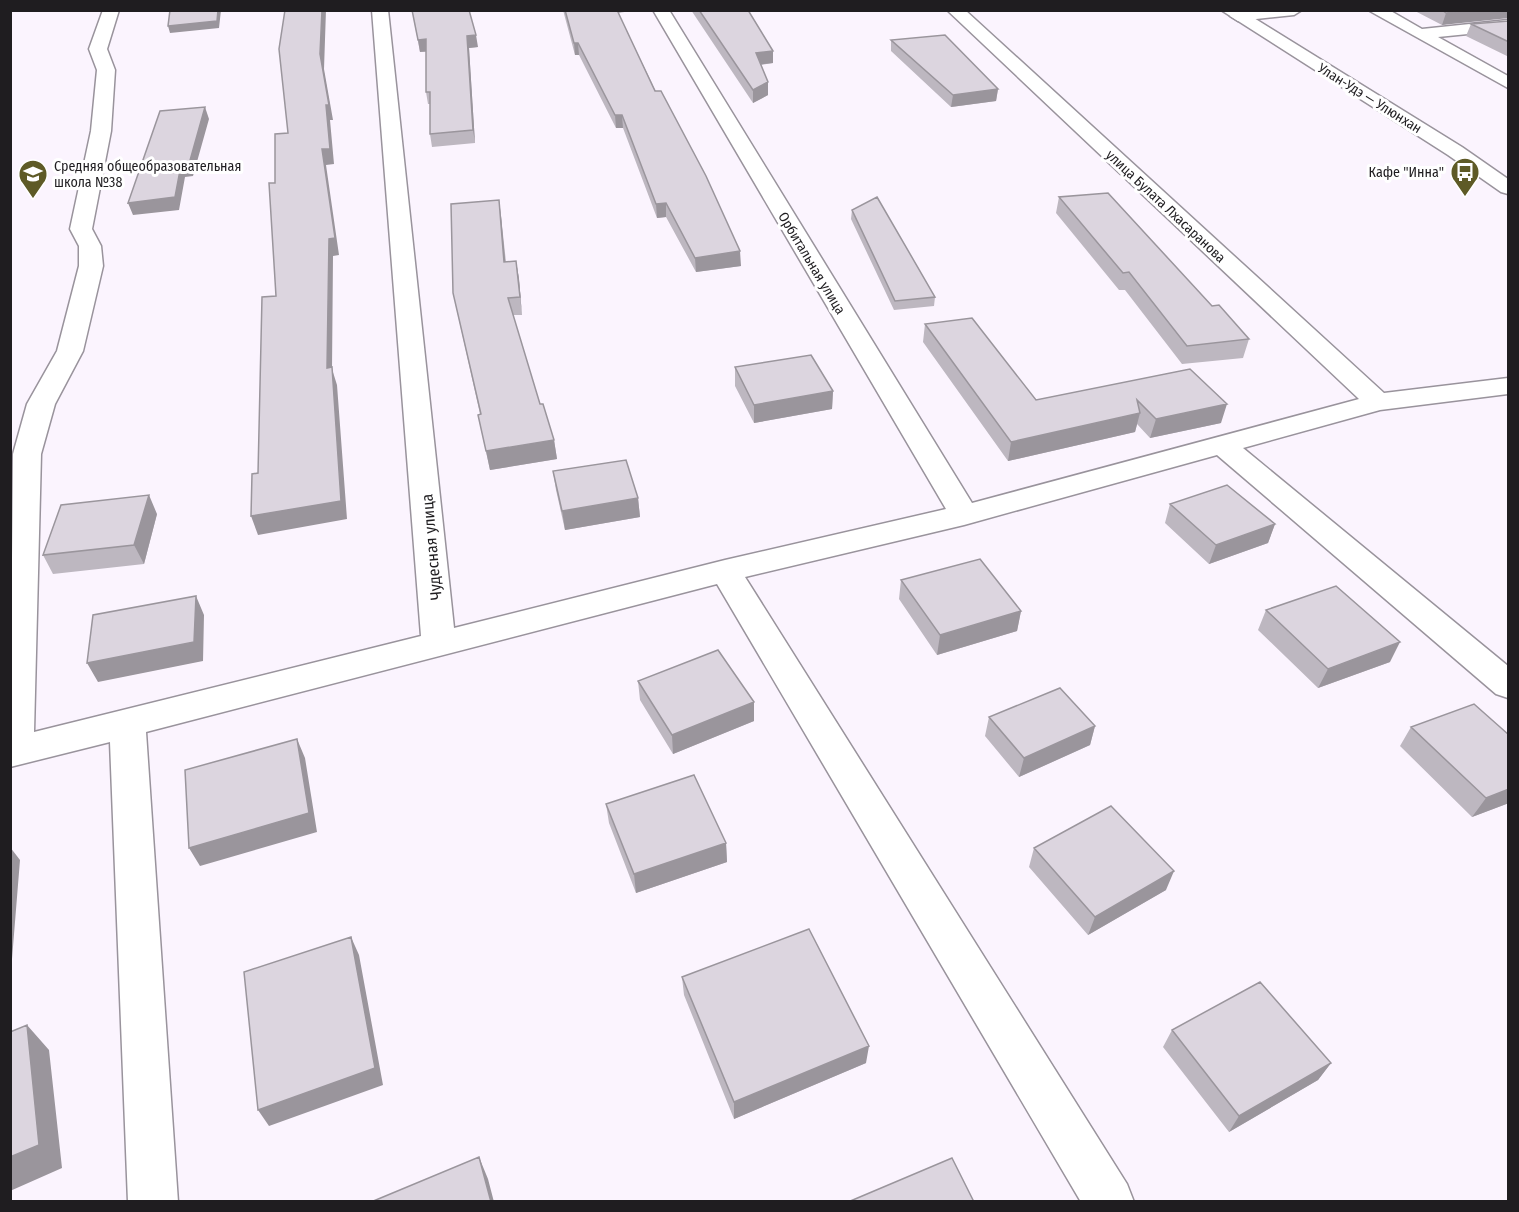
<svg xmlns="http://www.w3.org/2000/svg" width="1519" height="1212" viewBox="0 0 1519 1212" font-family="'Fira Sans Condensed',sans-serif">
  <rect width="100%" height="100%" fill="#fbf4fe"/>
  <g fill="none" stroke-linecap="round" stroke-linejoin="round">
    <g stroke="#99939c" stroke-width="3">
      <path id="minor" d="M 103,10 L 119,10 L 107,49 L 115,70 L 111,131 L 92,229 L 101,246 L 103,266 L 83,351 L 55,404 L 41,454 L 34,732 L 421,636 L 372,10 L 388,10 L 454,628 L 725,560 L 946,509 L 653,10 L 669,10 L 972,503 L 1359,399 L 947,10 L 965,10 L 1384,393 L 1508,378 L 1508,394 L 1380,410 L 1243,448 L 1508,666 L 1508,698 L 1496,694 L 1217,455 L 964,525 L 745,577 L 1127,1184 L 1134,1202 L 1081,1202 L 717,584 L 146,732 L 178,1202 L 128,1202 L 110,742 L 10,767 L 13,454 L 27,404 L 57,351 L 79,266 L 79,246 L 70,229 L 91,131 L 97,70 L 89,49 Z
        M 1244,10 L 1302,10 L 1294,15 L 1238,21 L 1230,16 L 1232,13 Z
        M 1368,10 L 1389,10 L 1422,29 L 1508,20 L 1508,30 L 1438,37 L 1508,76 L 1508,88 Z"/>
    </g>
    <g stroke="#99939c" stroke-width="3">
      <path id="major" d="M 1221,10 L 1241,10 L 1462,147 L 1508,179 L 1508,194 L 1501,192 L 1448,155 Z"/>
    </g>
    <use href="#minor" fill="#fff" fill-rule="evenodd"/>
    <use href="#major" fill="#fff" fill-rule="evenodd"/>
  </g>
  <path fill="#bdb7c0" d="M 412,10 L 478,47 L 469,48 L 475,143 L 432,147 L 430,134 L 430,104 L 428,104 L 426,92 L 426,52 L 420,52 Z
    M 563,10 L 638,10 L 618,13 L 741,266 L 696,272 L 666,217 L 657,218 L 623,128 L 616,128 L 579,55 L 575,55 Z
    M 691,10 L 748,10 L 773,51 L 773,63 L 761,65 L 768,95 L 753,103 Z
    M 1413,10 L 1509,10 L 1442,25 Z
    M 1509,21 L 1509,57 L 1466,36 L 1471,24 Z
    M 891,40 L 998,89 L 996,101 L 951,107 L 891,51 Z
    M 1059,197 L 1212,306 L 1249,339 L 1243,358 L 1182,364 L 1125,290 L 1119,290 L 1056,213 Z
    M 852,210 L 935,297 L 934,306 L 894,310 L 851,219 Z
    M 501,216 L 506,262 L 516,261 L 519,279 L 522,315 L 513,315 L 540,404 L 554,440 L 557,459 L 490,470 L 478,415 L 480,414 L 453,293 Z
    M 925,324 L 1036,400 L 1190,369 L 1221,423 L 1150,438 L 1137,424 L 1135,432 L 1008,461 L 923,342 Z
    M 735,367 L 833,391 L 832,409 L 754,423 L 735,386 Z
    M 553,471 L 638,498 L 640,517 L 565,530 L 556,490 Z
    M 1170,504 L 1275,524 L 1268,543 L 1209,564 L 1165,523 Z
    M 157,514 L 144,564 L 53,574 L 43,555 Z
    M 901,580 L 1021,611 L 1017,631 L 937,655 L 899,599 Z
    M 1266,610 L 1390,662 L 1318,688 L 1258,630 Z
    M 638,681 L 754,702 L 754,721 L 673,754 L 640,700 Z
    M 989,717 L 1095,726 L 1090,745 L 1019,777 L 985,736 Z
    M 1411,727 L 1509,735 L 1509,803 L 1472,817 L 1400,746 Z
    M 606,804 L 726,843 L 727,862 L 636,893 L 609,823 Z
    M 1034,848 L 1166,890 L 1088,935 L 1029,867 Z
    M 682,977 L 866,1063 L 734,1119 L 684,995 Z
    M 1172,1030 L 1331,1063 L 1318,1080 L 1229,1132 L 1163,1047 Z"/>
  <path fill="#9a959c" d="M 218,10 L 221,10 L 219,28 L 170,33 L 168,26 Z
    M 322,10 L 326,10 L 324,69 L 333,120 L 330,120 L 334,164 L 326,165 L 339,255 L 333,256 L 332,369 L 337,385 L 347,519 L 258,535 L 251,516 L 327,368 L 320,54 Z
    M 613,10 L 638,10 L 613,13 Z
    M 1472,10 L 1509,10 L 1509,18 L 1442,25 L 1446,13 Z
    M 476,35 L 478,47 L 469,48 L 475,143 L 473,130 L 467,36 Z
    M 426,39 L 428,51 L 420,52 L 418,40 Z
    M 574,43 L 578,43 L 579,55 L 575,55 Z
    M 773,51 L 773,63 L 756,65 L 756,53 Z
    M 768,82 L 768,95 L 753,103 L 753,90 Z
    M 998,89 L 996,101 L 951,107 L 953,95 Z
    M 205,107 L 209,119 L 193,176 L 185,177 L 179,210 L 133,215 L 128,203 L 181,165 Z
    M 615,115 L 622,115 L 623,128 L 616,128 Z
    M 499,200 L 501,216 L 507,280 L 504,262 Z
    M 666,203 L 666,217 L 657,218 L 656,204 Z
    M 740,251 L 741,266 L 696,272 L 695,258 Z
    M 516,261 L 519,279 L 522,315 Z
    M 833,391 L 832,409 L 754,423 L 754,405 Z
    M 1227,404 L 1221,423 L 1150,438 L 1156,419 Z
    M 1140,413 L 1135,432 L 1008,461 L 1011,442 Z
    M 554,440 L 557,459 L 490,470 L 486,451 Z
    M 149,495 L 157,514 L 144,564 L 134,545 Z
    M 638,498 L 640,517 L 565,530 L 562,511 Z
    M 1275,524 L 1268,543 L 1209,564 L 1216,545 Z
    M 196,596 L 204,615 L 203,661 L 98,682 L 87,663 Z
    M 1021,611 L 1017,631 L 937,655 L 940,635 Z
    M 1400,642 L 1390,662 L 1318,688 L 1328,669 Z
    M 754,702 L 754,721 L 673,754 L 672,735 Z
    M 1095,726 L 1090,745 L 1019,777 L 1024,758 Z
    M 297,739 L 305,758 L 317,832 L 200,866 L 189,848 Z
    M 1509,789 L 1509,803 L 1472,817 L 1486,798 Z
    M 726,843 L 727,862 L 636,893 L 634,874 Z
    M 10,847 L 20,860 L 12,959 L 10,960 Z
    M 1174,871 L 1166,890 L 1088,935 L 1095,917 Z
    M 351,937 L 359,955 L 383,1085 L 269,1126 L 258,1110 Z
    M 27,1025 L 49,1050 L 62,1168 L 10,1191 L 10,1157 Z
    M 869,1046 L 866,1063 L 734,1119 L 734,1102 Z
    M 1331,1063 L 1318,1080 L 1229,1132 L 1239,1116 Z
    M 479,1157 L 488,1179 L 494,1202 L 491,1202 Z"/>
  <path fill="#dcd5df" stroke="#9a959c" stroke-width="1.5" d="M 170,10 L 218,10 L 217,21 L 168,26 Z
    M 285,10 L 322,10 L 320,54 L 329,105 L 326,105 L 330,149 L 322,149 L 335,238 L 329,239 L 327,368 L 332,367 L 341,501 L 251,516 L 252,474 L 258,473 L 262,297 L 276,296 L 269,183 L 275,183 L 275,134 L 288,133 L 279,49 Z
    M 412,10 L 469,10 L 476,35 L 467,36 L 473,130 L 430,134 L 430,92 L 426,92 L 426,39 L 418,40 Z
    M 565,10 L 617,10 L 655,91 L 661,91 L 706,176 L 740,251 L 695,258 L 666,203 L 656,204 L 622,115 L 615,115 L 578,43 L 574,43 Z
    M 699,10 L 748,10 L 773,51 L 756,53 L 768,82 L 753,90 Z
    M 1442,10 L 1472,10 L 1446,13 Z
    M 1509,21 L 1509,42 L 1471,24 Z
    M 945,35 L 998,89 L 953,95 L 891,40 Z
    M 205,107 L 189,164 L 181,165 L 175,197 L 128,203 L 160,111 Z
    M 1108,193 L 1212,306 L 1219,305 L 1249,339 L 1187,346 L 1129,272 L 1123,273 L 1059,197 Z
    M 877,197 L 935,297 L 895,301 L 852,210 Z
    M 499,200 L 504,262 L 516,261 L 520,297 L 508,298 L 540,404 L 543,404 L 554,440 L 486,451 L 478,415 L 481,414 L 453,293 L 451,204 Z
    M 972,318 L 1036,400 L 1190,369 L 1227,404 L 1156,419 L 1137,400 L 1140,413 L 1011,442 L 925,324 Z
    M 811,355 L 833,391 L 754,405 L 735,367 Z
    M 626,460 L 638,498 L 562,511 L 553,471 Z
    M 1227,485 L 1275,524 L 1216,545 L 1170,504 Z
    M 149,495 L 134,545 L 43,555 L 61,505 Z
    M 980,559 L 1021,611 L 940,635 L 901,580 Z
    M 1336,586 L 1400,642 L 1328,669 L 1266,610 Z
    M 196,596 L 194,642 L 87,663 L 93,615 Z
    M 718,650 L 754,702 L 672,735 L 638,681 Z
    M 1060,688 L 1095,726 L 1024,758 L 989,717 Z
    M 1474,704 L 1509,735 L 1509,789 L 1486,798 L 1411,727 Z
    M 297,739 L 309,813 L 189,848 L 185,770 Z
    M 694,775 L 726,843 L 634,874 L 606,804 Z
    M 1111,806 L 1174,871 L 1095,917 L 1034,848 Z
    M 809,929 L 869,1046 L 734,1102 L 682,977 Z
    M 351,937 L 375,1068 L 258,1110 L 244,972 Z
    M 1260,982 L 1331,1063 L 1239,1116 L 1172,1030 Z
    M 27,1025 L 39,1145 L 10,1157 L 10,1032 Z
    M 479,1157 L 491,1202 L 371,1202 Z
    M 952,1158 L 974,1202 L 848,1202 Z"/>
  <defs>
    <g id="bus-pin" transform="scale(1.5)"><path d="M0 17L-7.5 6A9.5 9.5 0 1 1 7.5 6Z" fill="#5e5a26" stroke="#fff"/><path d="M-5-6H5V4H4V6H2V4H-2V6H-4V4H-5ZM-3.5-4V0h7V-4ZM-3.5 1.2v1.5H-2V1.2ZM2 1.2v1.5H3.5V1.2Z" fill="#fff"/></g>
    <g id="school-pin" transform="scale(1.5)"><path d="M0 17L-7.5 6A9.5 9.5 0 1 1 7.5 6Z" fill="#5e5a26" stroke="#fff"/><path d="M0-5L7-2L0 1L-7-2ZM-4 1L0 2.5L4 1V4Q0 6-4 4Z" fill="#fff"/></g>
  </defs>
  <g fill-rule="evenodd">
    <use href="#bus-pin" x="1465" y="172"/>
    <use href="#school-pin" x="33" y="174"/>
  </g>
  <g text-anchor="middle" stroke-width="6" stroke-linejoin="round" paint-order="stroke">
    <g font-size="14" fill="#1f1d20" stroke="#fff">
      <text transform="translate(1370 98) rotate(32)" y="5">Улан-Удэ — Улюнхан</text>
      <text transform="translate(1166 206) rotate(43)" y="5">улица Булата Лхасаранова</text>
      <text transform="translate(812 263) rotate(59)" y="5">Орбитальная улица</text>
    </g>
    <g font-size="14" fill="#1f1d20" stroke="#fff" text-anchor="start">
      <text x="54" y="171">Средняя общеобразовательная<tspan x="54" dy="16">школа №38</tspan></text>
      <text x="1444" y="177" text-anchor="end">Кафе "Инна"</text>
    </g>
    <g font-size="16" fill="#1f1d20" stroke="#fff">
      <text transform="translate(431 547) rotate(-95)" y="6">Чудесная улица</text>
    </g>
  </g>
  <rect width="1519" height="1212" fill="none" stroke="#1f1d20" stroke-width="24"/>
</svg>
